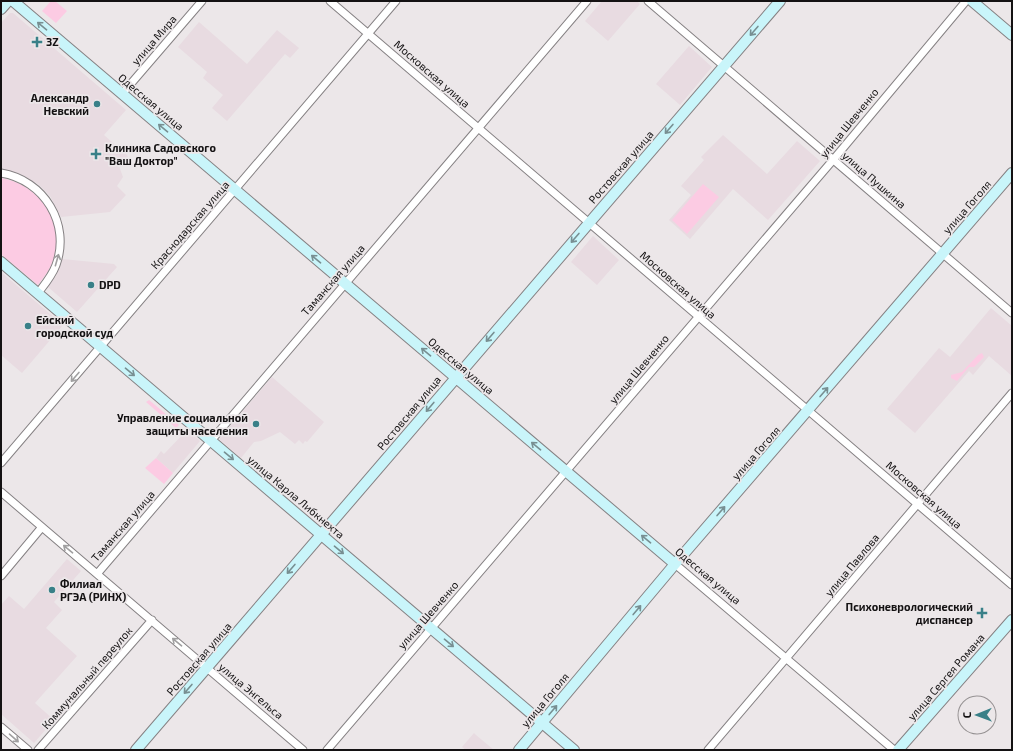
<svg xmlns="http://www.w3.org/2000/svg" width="1013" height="751" viewBox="0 0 1013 751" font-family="'Exo 2',sans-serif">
  <rect width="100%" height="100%" fill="#ece7e9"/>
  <path fill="#e8dbe1" d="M 602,1 L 637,1 L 640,4 L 608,41 L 585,21 Z
    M 10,13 L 13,13 L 126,110 L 104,135 L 128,156 L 119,166 L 123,177 L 117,186 L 126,195 L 110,212 L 61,217 L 50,196 L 38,184 L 19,174 L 1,169 L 1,23 Z
    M 199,22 L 247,64 L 277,30 L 299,48 L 290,58 L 285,54 L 227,121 L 212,108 L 223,95 L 203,78 L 207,72 L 178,47 Z
    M 689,46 L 712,67 L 680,105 L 656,84 Z
    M 723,135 L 767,174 L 797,141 L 820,161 L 768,220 L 733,189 L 690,239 L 669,220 L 691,195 L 681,186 L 704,160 L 701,157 Z
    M 593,236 L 619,260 L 597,285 L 571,262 Z
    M 62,259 L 114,264 L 117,267 L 77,312 L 48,287 L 56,276 Z
    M 1,272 L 63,325 L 22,373 L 1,355 Z
    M 991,308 L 1012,326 L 1012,376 L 989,356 L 973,375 L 969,371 L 915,433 L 887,409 L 939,348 L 950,357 Z
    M 272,377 L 324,422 L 307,442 L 305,441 L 303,444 L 299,440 L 295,444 L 280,432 L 261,441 L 254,442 L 241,458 L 219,439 Z
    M 187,430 L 200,441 L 173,473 L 156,458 L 161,451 L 164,454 Z
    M 67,559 L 81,571 L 54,602 L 62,610 L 46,628 L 77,656 L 35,703 L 54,720 L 34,743 L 1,714 L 1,605 L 9,596 L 24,609 Z
    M 474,733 L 476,735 L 494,750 L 466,750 L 462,747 Z"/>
  <path fill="#fccbe3" d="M 51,1 L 55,1 L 67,11 L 56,23 L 42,11 Z
    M 1,178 C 40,184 66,224 53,261 C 49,271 44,277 38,285 L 1,254 Z
    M 703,184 L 719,197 L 687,234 L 672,220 Z
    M 982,353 L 984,357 L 974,367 L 969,367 L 957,381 L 951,378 L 951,375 L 962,372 L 978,355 Z
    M 149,400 L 179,425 L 176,428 L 146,402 Z
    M 156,458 L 173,473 L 164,484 L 145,468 Z"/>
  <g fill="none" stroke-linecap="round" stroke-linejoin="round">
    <g stroke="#858183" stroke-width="9">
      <path id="street" d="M 330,1 L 1012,585
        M 648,1 L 1012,313
        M 122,94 L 202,1
        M 1,173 C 44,180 71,224 56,265 C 52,276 45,284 38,293
        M 1,463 L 396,1
        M 1,492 L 303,750
        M 675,564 L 894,750
        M 97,574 L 587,1
        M 1,576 L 42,527
        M 1,727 L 28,750
        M 38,750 L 152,620
        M 327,750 L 833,160 L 966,1
        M 708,750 L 1012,393"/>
    </g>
    <g stroke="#858183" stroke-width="12">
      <path id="secondary" d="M 13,1 L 675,564
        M 972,1 L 1012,35
        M 1,9 L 8,1
        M 1,262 L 574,750
        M 136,750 L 780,1
        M 519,750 L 675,564 L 1012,173
        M 898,750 L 1012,620"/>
    </g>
    <use href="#street" stroke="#fff" stroke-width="7"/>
    <use href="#secondary" stroke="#c9f5fa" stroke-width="10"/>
  </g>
  <defs><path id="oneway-shaft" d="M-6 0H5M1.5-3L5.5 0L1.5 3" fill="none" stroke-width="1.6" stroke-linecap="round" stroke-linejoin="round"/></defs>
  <g stroke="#788f92">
    <use href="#oneway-shaft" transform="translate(42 26) rotate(-140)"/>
    <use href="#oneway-shaft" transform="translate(754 31) rotate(131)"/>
    <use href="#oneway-shaft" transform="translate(163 128) rotate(-140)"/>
    <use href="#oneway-shaft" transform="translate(669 129) rotate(131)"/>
    <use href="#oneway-shaft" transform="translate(575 238) rotate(131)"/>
    <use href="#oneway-shaft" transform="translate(316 259) rotate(-140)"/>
    <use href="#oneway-shaft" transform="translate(490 337) rotate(131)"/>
    <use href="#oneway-shaft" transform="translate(426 352) rotate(-140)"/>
    <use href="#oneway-shaft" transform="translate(130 372) rotate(40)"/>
    <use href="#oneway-shaft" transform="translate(824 392) rotate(-49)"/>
    <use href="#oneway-shaft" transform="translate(430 407) rotate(130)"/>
    <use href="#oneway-shaft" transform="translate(536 446) rotate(-140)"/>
    <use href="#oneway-shaft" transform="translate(229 456) rotate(40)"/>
    <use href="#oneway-shaft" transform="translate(721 511) rotate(-49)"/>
    <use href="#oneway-shaft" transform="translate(646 539) rotate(-140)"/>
    <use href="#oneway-shaft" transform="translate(339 550) rotate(40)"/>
    <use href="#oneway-shaft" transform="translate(291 569) rotate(131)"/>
    <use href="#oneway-shaft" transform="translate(637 610) rotate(-50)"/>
    <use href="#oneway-shaft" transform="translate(449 643) rotate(40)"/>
    <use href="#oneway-shaft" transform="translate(188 689) rotate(131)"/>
    <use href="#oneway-shaft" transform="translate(553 710) rotate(-50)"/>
  </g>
  <g stroke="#a1a0a1">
    <use href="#oneway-shaft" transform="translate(57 260) rotate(-74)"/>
    <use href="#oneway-shaft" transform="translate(75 377) rotate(131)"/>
    <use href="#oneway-shaft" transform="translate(68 549) rotate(-140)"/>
    <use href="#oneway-shaft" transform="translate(177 642) rotate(-140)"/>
    <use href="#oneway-shaft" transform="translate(14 738) rotate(41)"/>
  </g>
  <g fill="#398088" stroke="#ece7e9" stroke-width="1.5">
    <path d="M35 36h4v4h4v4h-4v4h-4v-4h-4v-4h4z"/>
    <circle cx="97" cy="104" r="4"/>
    <path d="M94 148h4v4h4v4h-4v4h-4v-4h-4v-4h4z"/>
    <circle cx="91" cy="285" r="4"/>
    <circle cx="28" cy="326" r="4"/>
    <circle cx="256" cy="424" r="4"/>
    <circle cx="52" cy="590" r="4"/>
    <path d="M980 607h4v4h4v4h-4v4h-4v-4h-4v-4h4z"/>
  </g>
  <g text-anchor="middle" stroke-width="3.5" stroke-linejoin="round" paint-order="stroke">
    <g font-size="11" fill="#141213" stroke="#ece7e9">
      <text transform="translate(154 40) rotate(-49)" y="4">улица Мира</text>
      <text transform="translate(432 74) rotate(41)" y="4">Московская улица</text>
      <text transform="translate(151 102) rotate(40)" y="4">Одесская улица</text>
      <text transform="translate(849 123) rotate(-51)" y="4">улица Шевченко</text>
      <text transform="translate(621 167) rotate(-49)" y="4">Ростовская улица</text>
      <text transform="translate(874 180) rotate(41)" y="4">улица Пушкина</text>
      <text transform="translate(967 207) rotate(-49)" y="4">улица Гоголя</text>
      <text transform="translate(190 225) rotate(-49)" y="4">Краснодарская улица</text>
      <text transform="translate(333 280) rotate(-49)" y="4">Таманская улица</text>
      <text transform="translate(678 285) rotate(41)" y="4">Московская улица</text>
      <text transform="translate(461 366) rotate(40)" y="4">Одесская улица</text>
      <text transform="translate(639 369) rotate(-50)" y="4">улица Шевченко</text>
      <text transform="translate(409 413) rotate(-50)" y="4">Ростовская улица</text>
      <text transform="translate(756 453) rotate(-49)" y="4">улица Гоголя</text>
      <text transform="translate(924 495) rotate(41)" y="4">Московская улица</text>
      <text transform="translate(296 497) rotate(40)" y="4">улица Карла Либкнехта</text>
      <text transform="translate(123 526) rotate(-49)" y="4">Таманская улица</text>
      <text transform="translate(852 565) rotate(-50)" y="4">улица Павлова</text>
      <text transform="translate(708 576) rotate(40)" y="4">Одесская улица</text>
      <text transform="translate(428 615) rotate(-49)" y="4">улица Шевченко</text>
      <text transform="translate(199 659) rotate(-49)" y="4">Ростовская улица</text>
      <text transform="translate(946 677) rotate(-49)" y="4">улица Сергея Романа</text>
      <text transform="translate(87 678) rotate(-49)" y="4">Коммунальный переулок</text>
      <text transform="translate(251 691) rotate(40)" y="4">улица Энгельса</text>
      <text transform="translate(545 700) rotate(-50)" y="4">улица Гоголя</text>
    </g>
    <g font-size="11" font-weight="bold" fill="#141213" stroke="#ece7e9" text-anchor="start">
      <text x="46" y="46">3Z</text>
      <text x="89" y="102" text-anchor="end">Александр<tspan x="89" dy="13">Невский</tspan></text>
      <text x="105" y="152">Клиника Садовского<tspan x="105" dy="13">"Ваш Доктор"</tspan></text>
      <text x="99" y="289">DPD</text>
      <text x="36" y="324">Ейский<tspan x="36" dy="13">городской суд</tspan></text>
      <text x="248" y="422" text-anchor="end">Управление социальной<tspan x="248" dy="13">защиты населения</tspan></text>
      <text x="60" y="588">Филиал<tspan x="60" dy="13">РГЭА (РИНХ)</tspan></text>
      <text x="973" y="611" text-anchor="end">Психоневрологический<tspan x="973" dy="13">диспансер</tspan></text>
    </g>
  </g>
  <rect width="1013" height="751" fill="none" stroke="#141213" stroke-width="4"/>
  <g transform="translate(977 715) rotate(269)"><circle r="19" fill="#ece7e9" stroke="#969293"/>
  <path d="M0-3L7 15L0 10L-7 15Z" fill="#398088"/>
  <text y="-6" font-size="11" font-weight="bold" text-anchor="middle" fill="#141213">С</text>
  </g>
</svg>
